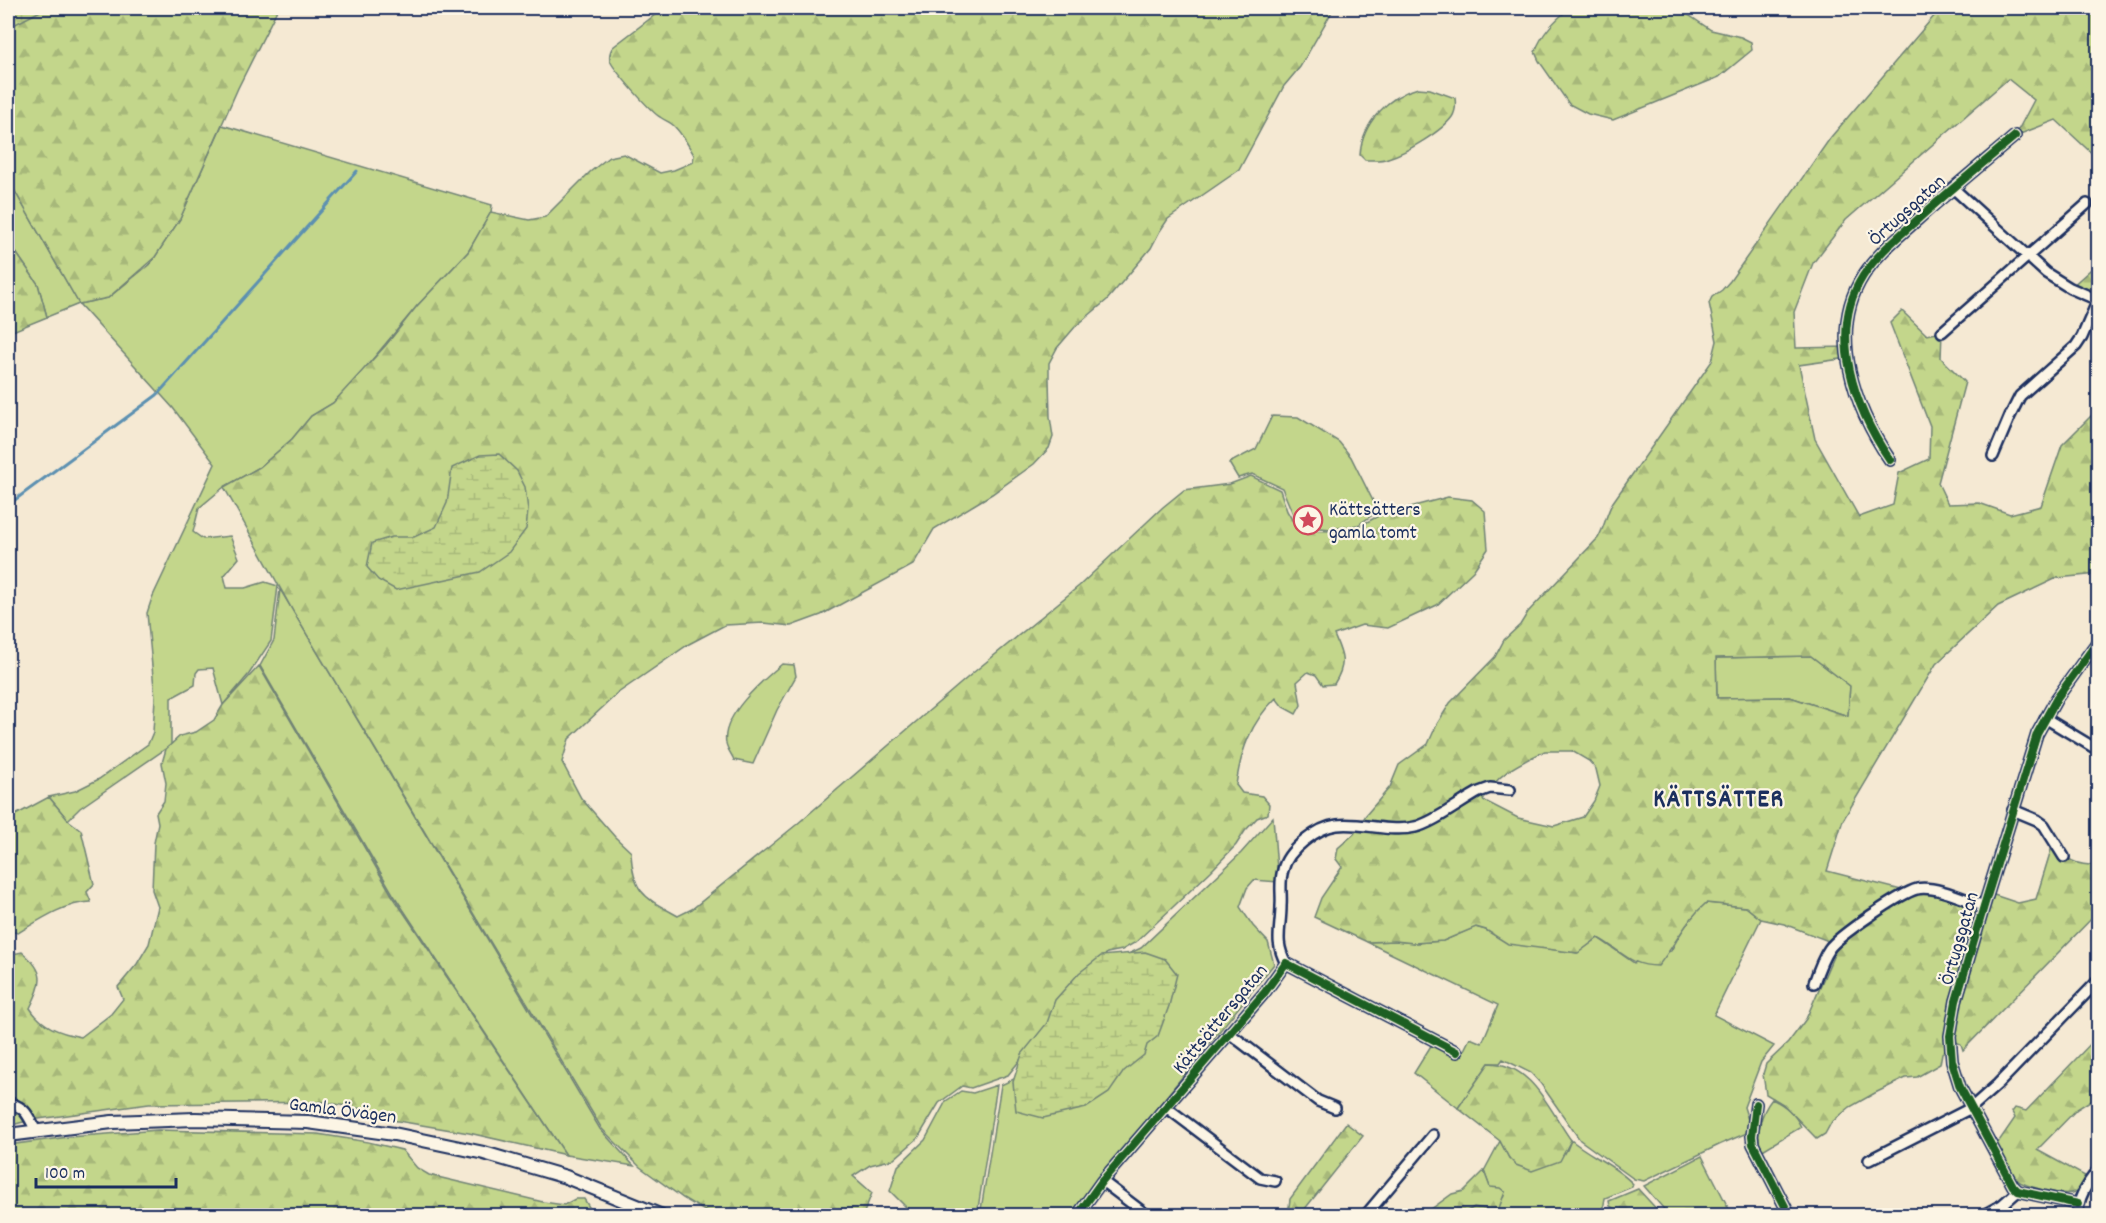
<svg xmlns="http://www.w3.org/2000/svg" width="2106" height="1223" viewBox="0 0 2106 1223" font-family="Dekko,sans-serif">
  <defs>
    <pattern id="forest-firs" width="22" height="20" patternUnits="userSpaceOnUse" patternTransform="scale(1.5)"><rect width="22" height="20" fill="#c3d68b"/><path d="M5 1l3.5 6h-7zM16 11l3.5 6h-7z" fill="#a7b87a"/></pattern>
    <pattern id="wetland-marsh" width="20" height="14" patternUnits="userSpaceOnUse" patternTransform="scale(1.5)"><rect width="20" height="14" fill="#c3d68b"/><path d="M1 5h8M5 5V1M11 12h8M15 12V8" fill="none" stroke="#a7b87a"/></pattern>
  </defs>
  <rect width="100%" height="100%" fill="#f5e9d3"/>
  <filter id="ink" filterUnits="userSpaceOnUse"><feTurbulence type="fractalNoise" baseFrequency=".0167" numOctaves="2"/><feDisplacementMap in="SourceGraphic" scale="12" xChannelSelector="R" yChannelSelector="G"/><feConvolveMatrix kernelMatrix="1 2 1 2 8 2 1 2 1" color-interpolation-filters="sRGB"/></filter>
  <g filter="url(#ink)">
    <path fill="#c3d68b" stroke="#6f8274" stroke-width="1.5" d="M 222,125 L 492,205 L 491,212 L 468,252 L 417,306 L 357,378 L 333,403 L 311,416 L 292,439 L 260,467 L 224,487 L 199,508 L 193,532 L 203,539 L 230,536 L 239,558 L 224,576 L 227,588 L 245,588 L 265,582 L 278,586 L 271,641 L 249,674 L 223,705 L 213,668 L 199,669 L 196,673 L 195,685 L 171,698 L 171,745 L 80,808 L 68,820 L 49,797 L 75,791 L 99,779 L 148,744 L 153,732 L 155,698 L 147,613 L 152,598 L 215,464 L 173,408 L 79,304 L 47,317 L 38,284 L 8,241 L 8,179 L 79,304 L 108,298 L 151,263 L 180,219 Z
      M 1272,416 L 1298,417 L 1339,442 L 1351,457 L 1378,511 L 1358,525 L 1331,529 L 1298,526 L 1282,488 L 1252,474 L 1238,478 L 1229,463 L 1256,449 Z
      M 280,589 L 600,1129 L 634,1166 L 566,1155 L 393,894 L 260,666 L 274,640 Z
      M 1811,656 L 1850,686 L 1848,716 L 1790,697 L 1717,698 L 1716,658 Z
      M 782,664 L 794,665 L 796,676 L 777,710 L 753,764 L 734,760 C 732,755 727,749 726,743 C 721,716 763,680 782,664 Z
      M 1273,817 L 1278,882 L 1254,880 L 1247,888 L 1240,907 L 1253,926 L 1268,942 L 1274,964 L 1122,1151 L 1099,1176 L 1071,1215 L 980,1216 L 1001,1085 L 1014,1079 L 1042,1041 L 1111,962 L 1141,948 L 1241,853 Z
      M 1706,903 L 1746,907 L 1761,919 L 1714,1015 L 1774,1046 L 1761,1062 L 1744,1107 L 1749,1123 L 1747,1133 L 1721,1144 L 1644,1181 L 1634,1179 L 1580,1140 L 1541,1084 L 1531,1073 L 1503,1059 L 1500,1063 L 1489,1063 L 1458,1108 L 1414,1073 L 1432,1044 L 1460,1058 L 1470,1038 L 1482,1043 L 1498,1005 L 1367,942 L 1395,941 L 1414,943 L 1443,941 L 1475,927 L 1486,930 L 1508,943 L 1577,953 L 1598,938 L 1634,963 L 1671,951 C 1680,933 1691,916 1706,903 Z
      M 997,1085 L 977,1215 L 914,1215 L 890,1191 L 898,1166 L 925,1140 L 946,1101 L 961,1091 L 973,1093 Z
      M 1772,1099 C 1785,1105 1795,1113 1801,1127 L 1761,1151 C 1756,1133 1760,1114 1772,1099 Z
      M 1571,1140 C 1590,1156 1615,1165 1633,1184 L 1632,1187 L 1605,1198 L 1603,1210 L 1593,1215 L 1460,1216 L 1474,1207 L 1491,1210 L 1505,1192 L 1490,1188 L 1484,1171 L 1500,1141 L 1509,1158 L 1567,1150 Z
      M 1702,1156 L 1732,1215 L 1700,1215 L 1697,1211 L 1684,1211 L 1678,1215 L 1669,1215 L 1644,1186 Z"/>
    <path fill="url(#forest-firs)" stroke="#6f8274" stroke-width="1.5" fill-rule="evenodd" d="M 8,8 L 278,8 L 238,88 L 180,219 L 155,257 L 108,298 L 79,304 L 8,179 Z
      M 664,8 L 1334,8 L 1300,67 L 1284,86 L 1239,170 L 1168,219 L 1160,231 L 1151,248 L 1107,300 L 1075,327 L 1057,348 L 1049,363 L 1049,379 L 1050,417 L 1053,437 L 1049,448 L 1034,464 L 992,494 L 934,529 L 913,565 L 821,615 L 791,626 L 764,623 L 725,625 L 689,644 L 618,693 L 569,739 L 562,762 L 581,798 L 615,837 L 631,852 C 633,894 644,897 678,916 L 692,909 L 796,825 L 974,672 L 1079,586 L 1163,507 L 1184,490 L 1230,484 L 1251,476 L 1280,490 L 1287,511 L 1298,530 L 1330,531 L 1358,527 L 1380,515 L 1448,497 L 1472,500 L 1485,511 L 1488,549 L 1473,571 L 1437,605 L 1388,628 L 1362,625 L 1334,635 C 1343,656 1347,663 1334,684 L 1323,685 L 1316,675 L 1308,672 L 1297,682 L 1301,705 L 1296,714 L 1283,707 L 1276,698 C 1250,723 1241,751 1236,785 L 1242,793 L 1262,796 L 1269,804 L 1268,814 L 1257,818 L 1245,831 L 1236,845 L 1211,871 L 1136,942 L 1122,950 L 1107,953 L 1008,1075 L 971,1088 L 962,1086 L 939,1103 L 918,1138 L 894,1159 L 870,1165 L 853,1176 L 872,1193 L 863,1215 L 713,1216 L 683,1198 L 640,1167 L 602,1129 L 294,613 L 224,487 L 260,467 L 292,439 L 311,416 L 333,403 L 386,345 L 417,306 L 468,252 L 491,212 L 529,220 L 545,217 L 590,172 L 609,157 L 624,154 L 660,173 L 674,170 L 693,162 L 694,155 C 688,145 683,135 675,127 C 671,122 665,121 660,117 C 652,113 611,67 610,60 C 609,55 610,51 613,47 Z
      M 1570,8 L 1678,8 L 1711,30 L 1741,37 L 1751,42 L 1752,50 L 1719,77 L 1613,120 L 1588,114 L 1569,104 L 1539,61 L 1535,52 C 1542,33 1555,20 1570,8 Z
      M 1941,8 L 2098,8 L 2098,159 L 2056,120 L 2015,136 L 2034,100 L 2008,79 L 1846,220 L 1813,263 L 1794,312 L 1796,348 L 1847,347 L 1848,358 L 1799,365 L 1815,439 L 1859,517 L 1893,505 L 1899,473 L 1929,459 L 1930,426 L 1890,323 L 1902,311 L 1927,335 L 1942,332 L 1941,358 L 1965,382 L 1938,483 L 1948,504 L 1979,503 L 2010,514 L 2041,506 L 2062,445 L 2098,409 L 2098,574 L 2057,578 L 1998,606 L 1936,664 L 1843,820 L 1827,871 L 1909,892 L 1916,889 L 1983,906 L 1988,893 L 2018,903 L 2036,899 L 2054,840 C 2063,856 2070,864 2090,865 L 2098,859 L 2098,912 L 1963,1050 L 1961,1044 L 1956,1042 L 1942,1053 L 1940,1064 L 1917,1077 L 1906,1078 L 1875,1093 L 1850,1107 L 1831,1123 L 1825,1134 L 1817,1139 L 1783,1104 L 1766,1094 L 1763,1074 L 1766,1064 L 1788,1043 L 1806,1019 L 1835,952 L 1826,940 L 1784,924 L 1761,919 L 1746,907 L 1706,903 C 1685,921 1675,945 1658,966 C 1629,966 1622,951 1598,938 L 1578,953 L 1508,944 L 1486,930 L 1476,927 L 1443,941 L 1414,943 L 1395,941 L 1367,942 L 1314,917 L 1321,898 L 1342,867 L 1336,859 L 1338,848 L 1354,834 L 1366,815 L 1390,787 L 1399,765 L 1428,744 L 1437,724 L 1450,703 L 1495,657 L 1504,640 L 1520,625 L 1528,612 L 1598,538 C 1605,526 1606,514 1613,502 L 1712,361 L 1717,341 L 1709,303 L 1712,297 L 1722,290 L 1730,281 L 1831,137 ZM 1811,656 L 1850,686 L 1848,716 L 1790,697 L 1717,698 L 1716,658 ZM 1545,751 L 1572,751 L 1589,761 L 1596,769 L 1600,786 L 1594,801 L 1583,817 L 1554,826 L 1518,818 L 1483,800 C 1497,773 1518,764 1545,751 Z
      M 1418,88 L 1430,89 L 1455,98 C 1456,105 1456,111 1452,117 C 1442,131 1406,153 1388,158 C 1381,161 1373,160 1365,160 L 1360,155 C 1362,123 1388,96 1418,88 Z
      M 8,241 L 38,284 L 47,317 L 8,333 Z
      M 2098,263 L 2098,340 L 2087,327 L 2098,300 L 2070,288 Z
      M 259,666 L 392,895 L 566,1155 L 469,1133 L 392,1120 L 363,1109 L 324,1102 L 149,1104 L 31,1120 L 8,1126 L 8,955 L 22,952 C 46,972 43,981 30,1008 C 42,1027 60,1033 81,1037 L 111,1014 L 123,999 L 118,987 L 137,964 L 149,944 L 158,907 L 152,890 L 154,843 L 158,823 L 156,813 L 164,801 L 166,783 L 162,763 L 166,749 L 180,736 L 196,732 L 214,720 L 223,705 Z
      M 49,797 L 68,820 L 81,830 L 94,884 L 87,892 L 91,902 C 64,903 41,919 18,933 L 8,931 L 8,819 Z
      M 2098,1036 L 2098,1096 L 2077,1109 L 2037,1150 L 2085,1176 C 2082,1182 2079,1189 2074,1192 C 2065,1197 2021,1186 2015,1178 C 2007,1169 2002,1154 1997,1144 L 2015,1118 L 2012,1112 L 2015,1108 L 2026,1111 Z
      M 1489,1063 C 1533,1064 1549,1110 1571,1140 L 1560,1161 L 1532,1171 L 1516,1165 L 1509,1158 L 1500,1141 L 1458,1108 Z
      M 1346,1123 L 1363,1136 L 1300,1215 L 1288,1215 L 1290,1199 Z
      M 158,1130 L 318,1134 L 368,1142 L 402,1150 L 417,1168 L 429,1175 L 543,1202 L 564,1205 L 575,1199 L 584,1199 L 594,1215 L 304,1216 L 303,1212 L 279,1216 L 8,1215 L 8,1145 L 69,1137 Z
      M 1484,1171 L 1490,1187 L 1500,1188 L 1505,1192 L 1499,1208 L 1491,1210 L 1474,1207 L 1460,1215 L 1423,1215 L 1452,1194 L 1464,1191 Z
      M 1638,1189 L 1662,1215 L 1624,1215 L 1610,1206 L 1609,1201 Z"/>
    <path fill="url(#wetland-marsh)" stroke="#6f8274" stroke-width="1.5" d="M 8,8 L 46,8 L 8,28 Z
      M 499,454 L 517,471 L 525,487 L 528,510 L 526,529 L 509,552 L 480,572 L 396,590 L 378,580 L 367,567 L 372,543 L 392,537 L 414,537 L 436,527 L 447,503 L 452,468 L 480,455 Z
      M 1145,952 L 1165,959 L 1177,974 L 1169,1006 L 1158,1036 L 1147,1045 L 1144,1055 L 1124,1071 L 1109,1093 L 1086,1108 L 1043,1118 L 1016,1111 L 1013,1082 L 1022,1054 L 1047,1023 L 1055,1000 L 1079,973 L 1101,956 Z"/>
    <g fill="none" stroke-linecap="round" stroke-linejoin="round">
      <path stroke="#5c90b1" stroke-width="3" d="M 8,505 L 157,395 L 357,171"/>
      <g stroke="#1b2f5e" stroke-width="14">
        <path id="street" d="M 1953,188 L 2046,273 L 2070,288 L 2098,300
          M 1942,332 L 2087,204
          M 1993,456 L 2010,416 L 2020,396 L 2076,346 L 2082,337 L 2098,300
          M 1890,460 C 1855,409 1827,333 1863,276 C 1877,254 1898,237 1917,220 C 1949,191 1982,164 2015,136
          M 2045,718 L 2098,750
          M 2013,810 L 2037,820 L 2044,825 L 2064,857
          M 1286,963 C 1274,942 1281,929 1281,906 C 1282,894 1279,882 1283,870 C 1287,850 1318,827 1337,825 C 1363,822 1390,833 1415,827 C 1432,824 1462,801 1479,792 L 1490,788 L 1510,790
          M 1814,983 C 1818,971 1822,959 1829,949 C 1838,936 1901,893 1917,889 C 1935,885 1966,900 1984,906
          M 1229,1033 L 1318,1101 L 1335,1108
          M 8,1102 C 27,1109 27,1114 36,1131
          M 1756,1104 L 1752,1136 L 1753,1144 L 1790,1216
          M 1166,1107 L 1260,1178 L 1275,1181
          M 1869,1160 L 1971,1108 L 1998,1084 L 2098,981
          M 1102,1181 L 1148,1216
          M 2078,1204 L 2018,1191 L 2013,1186 L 1960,1087 L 1952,1061 L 1950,1036 L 1956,1001 L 1984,906 L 2037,734 L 2057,698 L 2098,641
          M 1077,1216 L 1102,1181 L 1265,992 L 1286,963 L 1457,1052
          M 1365,1216 L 1433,1135
          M 1982,1216 L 2002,1205 L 2018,1191
          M 2078,1216 C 2077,1198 2087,1184 2098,1170"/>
      </g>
      <g stroke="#1b2f5e" stroke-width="16">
        <path id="secondary" d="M 8,1135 L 112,1122 L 195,1119 L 308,1122 L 394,1134 L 484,1153 L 566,1177 L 662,1216"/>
      </g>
      <use href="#street" stroke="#fcf5e5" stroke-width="9"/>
      <use href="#secondary" stroke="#fcf5e5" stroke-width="12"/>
      <g stroke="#fcf5e5" stroke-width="11">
        <path id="cycleway" d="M 1890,460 C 1855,409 1827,333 1863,276 C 1877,254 1898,237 1917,220 C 1949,191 1982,164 2015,136
          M 1756,1104 L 1752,1136 L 1753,1144 L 1790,1216
          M 2078,1204 L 2018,1191 L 2013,1186 L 1960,1087 L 1952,1061 L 1950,1036 L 1956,1001 L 1984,906 L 2037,734 L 2057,698 L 2098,641
          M 1077,1216 L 1102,1181 L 1265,992 L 1286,963 L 1457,1052"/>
      </g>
      <use href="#cycleway" stroke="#1b5e20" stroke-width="8"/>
    </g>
  </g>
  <defs>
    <g id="sight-ring" transform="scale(1.5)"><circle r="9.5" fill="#fcf5e5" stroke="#d1495b" stroke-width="1.5"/><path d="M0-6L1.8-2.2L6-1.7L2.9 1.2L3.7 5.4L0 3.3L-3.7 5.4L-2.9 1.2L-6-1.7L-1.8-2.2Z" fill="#d1495b"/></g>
  </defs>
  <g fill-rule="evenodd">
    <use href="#sight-ring" x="1308" y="520"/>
  </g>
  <g text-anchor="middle" stroke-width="4.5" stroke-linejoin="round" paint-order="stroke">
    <g font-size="20" fill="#1b2f5e" stroke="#fcf5e5">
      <text transform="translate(1906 209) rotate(-42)" y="7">Örtugsgatan</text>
      <text transform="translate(1958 938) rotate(-74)" y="7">Örtugsgatan</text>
      <text transform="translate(1219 1018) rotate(-50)" y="7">Kättsättersgatan</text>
      <text transform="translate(343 1109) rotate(7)" y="7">Gamla Övägen</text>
    </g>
    <g font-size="20" fill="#1b2f5e" stroke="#fcf5e5" text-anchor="start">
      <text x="1329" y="515">Kättsätters<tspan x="1329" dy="23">gamla tomt</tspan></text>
    </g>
    <g font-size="26" font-weight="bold" letter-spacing="1.5" fill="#1b2f5e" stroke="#fcf5e5">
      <text x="1719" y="806">KÄTTSÄTTER</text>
    </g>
  </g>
  <rect width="2106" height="1223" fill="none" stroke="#fcf5e5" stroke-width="30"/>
  <rect x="15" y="15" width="2076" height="1193" fill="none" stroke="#1b2f5e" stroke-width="2" filter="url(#ink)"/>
  <path d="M36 1178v9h140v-9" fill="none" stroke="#1b2f5e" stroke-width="3"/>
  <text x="45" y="1178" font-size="18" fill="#1b2f5e" stroke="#fcf5e5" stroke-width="4.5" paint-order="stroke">100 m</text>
</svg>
